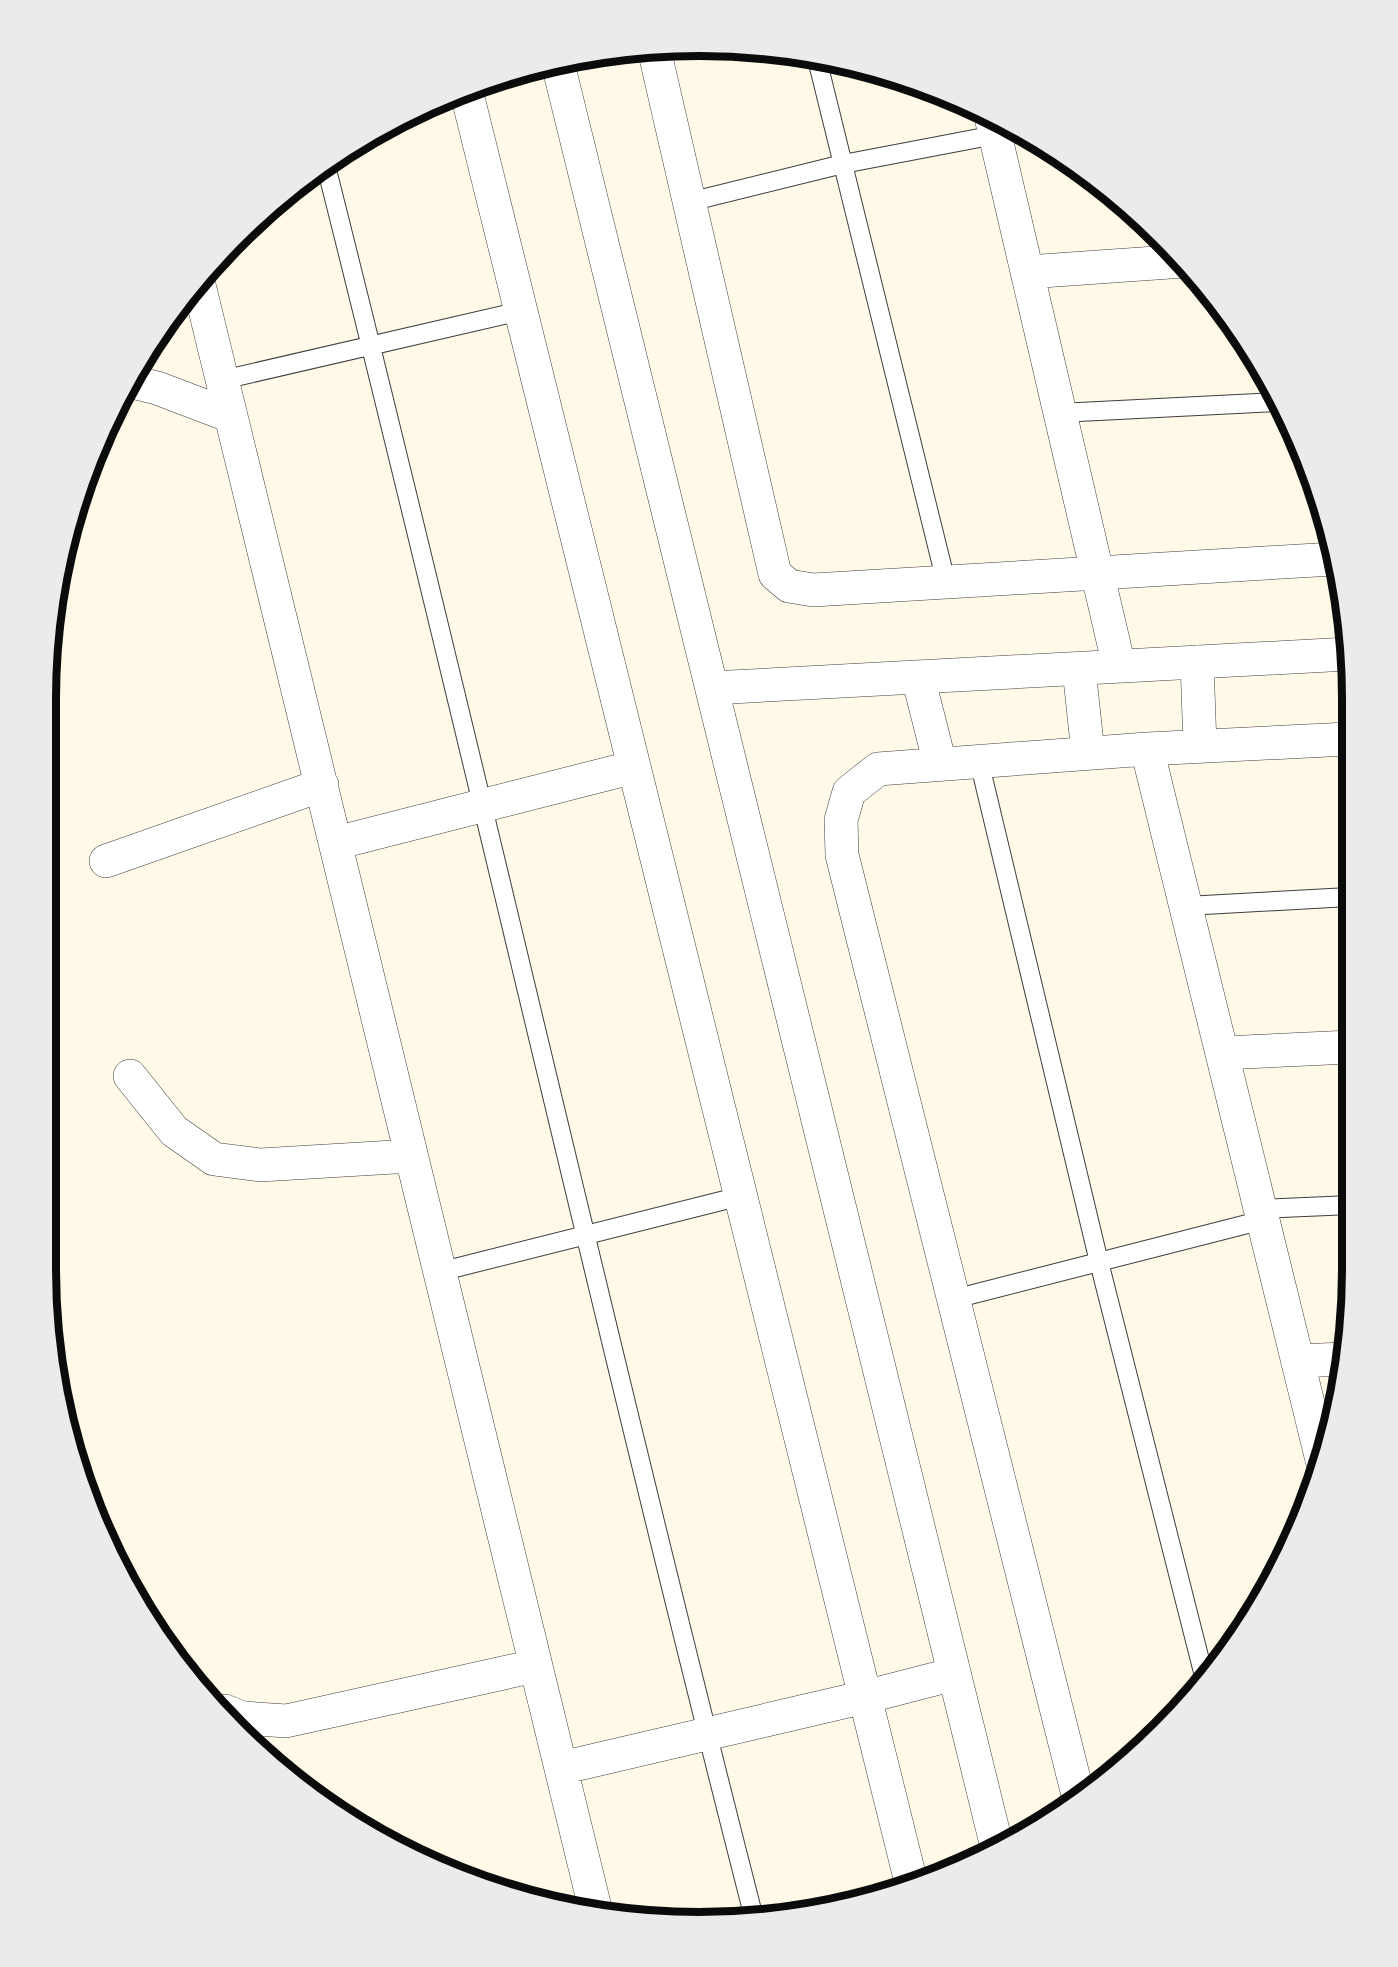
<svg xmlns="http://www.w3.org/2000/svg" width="1398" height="1967" viewBox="0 0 1398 1967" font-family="Spectral,serif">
  <rect width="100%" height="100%" fill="#fff9e8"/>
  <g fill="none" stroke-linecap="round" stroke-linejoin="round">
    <g stroke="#3e3e3e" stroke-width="20">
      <path id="lane" d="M 817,59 L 946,582
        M 326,166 C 473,749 605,1336 754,1918
        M 689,202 L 843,164 L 995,135
        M 222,380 L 521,311
        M 1059,413 L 1278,402
        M 979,761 L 1099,1262 L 1205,1680
        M 1186,906 L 1349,897
        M 1260,1209 L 1351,1205
        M 439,1272 L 741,1196
        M 954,1299 L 1263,1220"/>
    </g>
    <g stroke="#3e3e3e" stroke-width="34">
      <path id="street" d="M 654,49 L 775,574 L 789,586 L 813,590 L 1333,559
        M 558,64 L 997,1847
        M 466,90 L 911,1882
        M 990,113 L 1119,666
        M 1027,272 L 1184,261
        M 198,281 L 596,1912
        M 128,381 L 157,388 L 231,416
        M 1197,662 L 1200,746
        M 1079,669 L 1088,753
        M 918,677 L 940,764
        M 712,688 L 1348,654
        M 1147,749 L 1322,1460
        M 336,843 L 634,767
        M 106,861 L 322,785
        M 1222,1053 L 1350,1047
        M 130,1076 L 174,1131 L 214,1159 L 260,1165 L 411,1156
        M 1298,1361 L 1344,1359
        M 225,1711 L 243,1718 L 286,1721 L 535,1666
        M 561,1768 L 865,1697 L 954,1674
        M 1079,1799 L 842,855 L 841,820 L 849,792 L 878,769 L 1147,749 L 1348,739"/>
    </g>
    <use href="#lane" stroke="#fff" stroke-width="18"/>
    <use href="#street" stroke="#fff" stroke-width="33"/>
  </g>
  <path d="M0 0H1398V1967H0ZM699 56H699A643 643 0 0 1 1342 699V1269A643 643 0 0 1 699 1912H699A643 643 0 0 1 56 1269V699A643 643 0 0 1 699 56Z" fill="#ebebeb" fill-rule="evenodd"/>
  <path fill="none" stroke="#0b0b0b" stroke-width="8" d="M699 56H699A643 643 0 0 1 1342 699V1269A643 643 0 0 1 699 1912H699A643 643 0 0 1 56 1269V699A643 643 0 0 1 699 56Z"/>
</svg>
